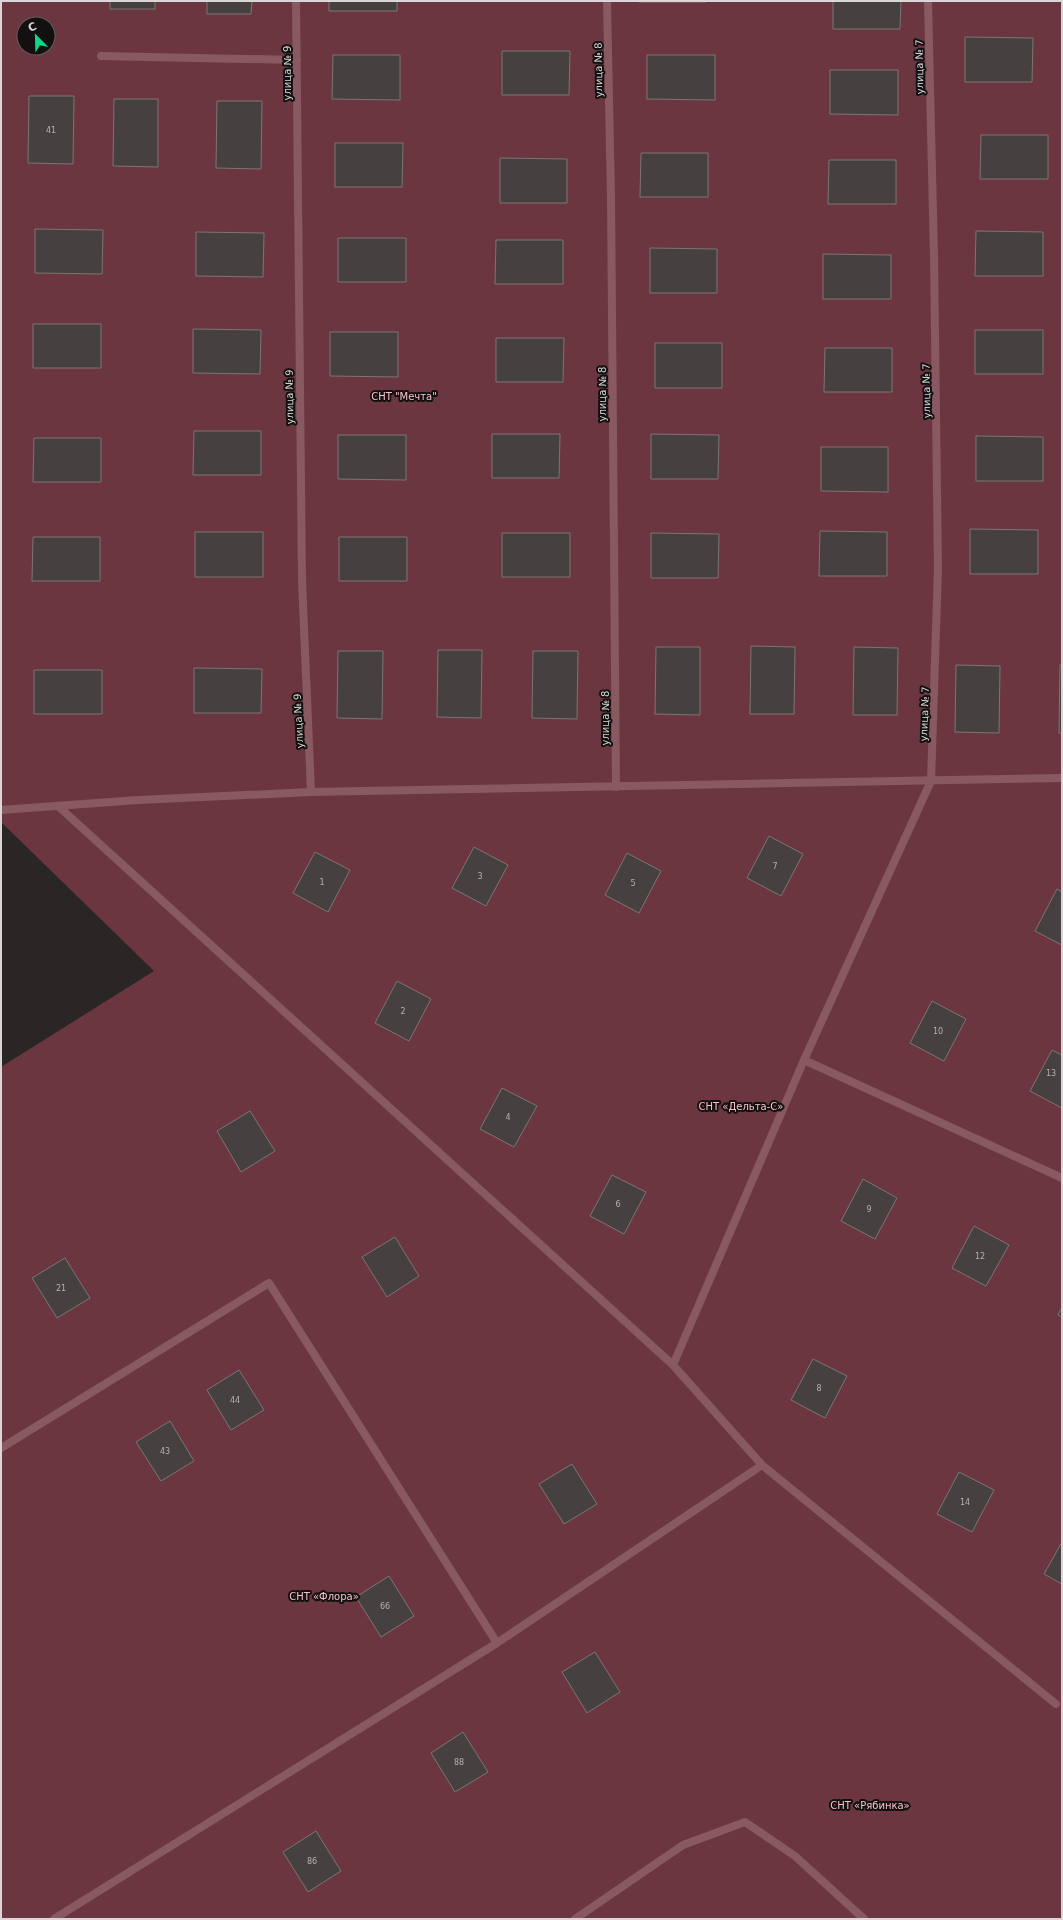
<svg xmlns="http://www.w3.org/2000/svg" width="1063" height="1920" viewBox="0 0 1063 1920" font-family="'DejaVu Sans',sans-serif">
  <rect width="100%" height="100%" fill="#2b2626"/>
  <path fill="#6c3641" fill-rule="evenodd" d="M 1,1 L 1062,1 L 1062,1919 L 1,1919 L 1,1067 L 154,971 L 1,822 ZM 24,24 L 48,24 L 48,48 L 24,48 Z"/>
  <path fill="#464041" stroke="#7c7576" d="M 110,1 L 155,1 L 155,9 L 110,9 Z
    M 207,1 L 252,1 L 251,14 L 207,14 Z
    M 329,1 L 397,1 L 397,11 L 329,11 Z
    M 639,1 L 706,1 L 706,2 L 639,2 Z
    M 833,1 L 901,1 L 900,29 L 833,29 Z
    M 965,37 L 1033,38 L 1032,82 L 965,82 Z
    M 502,51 L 570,51 L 569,95 L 502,95 Z
    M 333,55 L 400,55 L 400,100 L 332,99 Z
    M 647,55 L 715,55 L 715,100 L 647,99 Z
    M 830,70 L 898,70 L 898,115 L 830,114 Z
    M 29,96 L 74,96 L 73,164 L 28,163 Z
    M 114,99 L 158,99 L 158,167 L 113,166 Z
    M 217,101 L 262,101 L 261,169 L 216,168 Z
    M 981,135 L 1048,135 L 1048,179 L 980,179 Z
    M 335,143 L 403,143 L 402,187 L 335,187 Z
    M 641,153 L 708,153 L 708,197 L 640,197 Z
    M 500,158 L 567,159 L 567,203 L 500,203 Z
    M 829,160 L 896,160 L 896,204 L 828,204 Z
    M 35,229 L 103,230 L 102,274 L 35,273 Z
    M 976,231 L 1043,232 L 1043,276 L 975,276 Z
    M 196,232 L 264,233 L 263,277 L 196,276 Z
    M 338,238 L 406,238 L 406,282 L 338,282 Z
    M 496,240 L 563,240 L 563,284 L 495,284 Z
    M 650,248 L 717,249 L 717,293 L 650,293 Z
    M 823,254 L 891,255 L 891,299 L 823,299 Z
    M 33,324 L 101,324 L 101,368 L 33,368 Z
    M 193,329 L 261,330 L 260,374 L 193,373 Z
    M 975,330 L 1043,330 L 1043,374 L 975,374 Z
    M 330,332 L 398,332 L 398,377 L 330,376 Z
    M 496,338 L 564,338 L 563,382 L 496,382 Z
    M 655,343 L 722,343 L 722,388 L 655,388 Z
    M 825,348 L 892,348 L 892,392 L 824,392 Z
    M 194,431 L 261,431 L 261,475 L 193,475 Z
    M 492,434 L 560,434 L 559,478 L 492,478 Z
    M 651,434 L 719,435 L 718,479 L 651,479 Z
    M 338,435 L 406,435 L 406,480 L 338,479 Z
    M 976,436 L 1043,437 L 1043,481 L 976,481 Z
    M 34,438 L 101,438 L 101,482 L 33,482 Z
    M 821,447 L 888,447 L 888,492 L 821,491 Z
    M 970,529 L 1038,530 L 1038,574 L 970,574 Z
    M 820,531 L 887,532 L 887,576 L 819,576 Z
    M 195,532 L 263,532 L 263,577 L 195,577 Z
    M 502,533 L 570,533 L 570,577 L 502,577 Z
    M 651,533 L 719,534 L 718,578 L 651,578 Z
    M 33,537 L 100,537 L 100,581 L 32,581 Z
    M 339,537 L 407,537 L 407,581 L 339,581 Z
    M 751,646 L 795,647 L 794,714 L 750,714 Z
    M 656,647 L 700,647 L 700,715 L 655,714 Z
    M 854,647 L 898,648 L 897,715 L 853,715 Z
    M 438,650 L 482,650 L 481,718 L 437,717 Z
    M 338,651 L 383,651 L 382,719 L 337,718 Z
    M 533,651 L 578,651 L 577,719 L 532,718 Z
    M 956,665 L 1000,666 L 999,733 L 955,732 Z
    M 1060,665 L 1062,665 L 1062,733 L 1059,733 Z
    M 194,668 L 262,669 L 261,713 L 194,713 Z
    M 34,670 L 102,670 L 102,714 L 34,714 Z
    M 769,836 L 803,854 L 781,896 L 747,878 Z
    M 474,847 L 508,865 L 486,906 L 452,888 Z
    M 315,852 L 350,870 L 328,912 L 293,893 Z
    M 627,853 L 661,871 L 639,913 L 605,895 Z
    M 1057,889 L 1062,892 L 1062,945 L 1035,931 Z
    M 397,981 L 431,999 L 409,1041 L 375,1023 Z
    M 932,1001 L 966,1019 L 944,1061 L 910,1043 Z
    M 1052,1050 L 1062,1055 L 1062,1108 L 1030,1091 Z
    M 502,1088 L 537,1106 L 514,1147 L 480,1129 Z
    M 250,1111 L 275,1151 L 241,1172 L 217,1131 Z
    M 612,1175 L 646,1192 L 624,1234 L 590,1216 Z
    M 863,1179 L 897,1198 L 875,1239 L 841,1221 Z
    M 974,1226 L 1009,1245 L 986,1286 L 952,1268 Z
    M 395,1237 L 419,1276 L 387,1297 L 362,1257 Z
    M 65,1258 L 90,1298 L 57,1318 L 32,1278 Z
    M 1062,1307 L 1062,1317 L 1058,1315 Z
    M 813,1359 L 847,1376 L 825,1418 L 791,1400 Z
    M 239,1370 L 264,1410 L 231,1430 L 207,1390 Z
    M 170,1421 L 194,1461 L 161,1481 L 136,1442 Z
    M 572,1464 L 597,1504 L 564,1524 L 539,1484 Z
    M 959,1472 L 994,1490 L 972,1532 L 937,1514 Z
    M 1062,1542 L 1062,1584 L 1044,1574 Z
    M 389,1576 L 414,1616 L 381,1637 L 356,1597 Z
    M 595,1652 L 620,1692 L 587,1713 L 562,1672 Z
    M 463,1732 L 488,1772 L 455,1792 L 431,1753 Z
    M 316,1831 L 341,1871 L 308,1892 L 283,1852 Z"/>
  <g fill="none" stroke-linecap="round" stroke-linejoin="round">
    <path stroke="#885961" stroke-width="8" d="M 575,1919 L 683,1845 L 745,1822 L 795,1856 L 864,1919"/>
    <path stroke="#885961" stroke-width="8" d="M 296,1 L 302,581 L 311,792
      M 607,1 L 611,197 L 616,787
      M 101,56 L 297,60
      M 58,806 L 673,1365 L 762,1465 L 1056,1704
      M 1,810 L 138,800 L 311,792 L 1062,778
      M 804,1060 L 1062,1178
      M 673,1365 L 804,1060 L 931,781 L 938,569 L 934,256 L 928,1
      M 1,1448 L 269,1283 L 497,1643 L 54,1919
      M 497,1643 L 762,1465"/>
  </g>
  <g text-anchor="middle" stroke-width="4" stroke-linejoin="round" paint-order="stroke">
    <g font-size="8" fill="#b5b0b2">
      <text x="51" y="133">41</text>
      <text x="775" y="869">7</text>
      <text x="480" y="879">3</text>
      <text x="322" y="885">1</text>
      <text x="633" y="886">5</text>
      <text x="403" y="1014">2</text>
      <text x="938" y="1034">10</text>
      <text x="1051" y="1076">13</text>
      <text x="508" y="1120">4</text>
      <text x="618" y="1207">6</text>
      <text x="869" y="1212">9</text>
      <text x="980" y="1259">12</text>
      <text x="61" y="1291">21</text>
      <text x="819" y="1391">8</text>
      <text x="235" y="1403">44</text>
      <text x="165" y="1454">43</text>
      <text x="965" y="1505">14</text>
      <text x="385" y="1609">66</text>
      <text x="459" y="1765">88</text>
      <text x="312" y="1864">86</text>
    </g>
    <g font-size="10" fill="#dad6d7" stroke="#121010">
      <text transform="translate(919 67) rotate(-91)" y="4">улица № 7</text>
      <text transform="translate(598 70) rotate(-91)" y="4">улица № 8</text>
      <text transform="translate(287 73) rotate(-90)" y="4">улица № 9</text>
      <text transform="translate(926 391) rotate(-91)" y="4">улица № 7</text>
      <text transform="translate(602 394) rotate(-90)" y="4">улица № 8</text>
      <text transform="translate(289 397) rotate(-91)" y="4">улица № 9</text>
      <text transform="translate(924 714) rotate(-88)" y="4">улица № 7</text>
      <text transform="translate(605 718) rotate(-90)" y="4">улица № 8</text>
      <text transform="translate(298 721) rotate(-93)" y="4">улица № 9</text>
    </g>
    <g font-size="10" fill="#f9c0c8" stroke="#121010">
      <text x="404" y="400">СНТ "Мечта"</text>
      <text x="741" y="1110">СНТ «Дельта-С»</text>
      <text x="324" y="1600">СНТ «Флора»</text>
      <text x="870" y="1809">СНТ «Рябинка»</text>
    </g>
  </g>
  <rect width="1063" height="1920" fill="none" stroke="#dad6d7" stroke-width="4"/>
  <g transform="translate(36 36) rotate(337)"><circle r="19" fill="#121010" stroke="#625f60"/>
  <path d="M0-3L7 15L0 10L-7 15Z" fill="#0ad98b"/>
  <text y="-6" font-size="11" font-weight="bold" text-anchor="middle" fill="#dad6d7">С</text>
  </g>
</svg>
